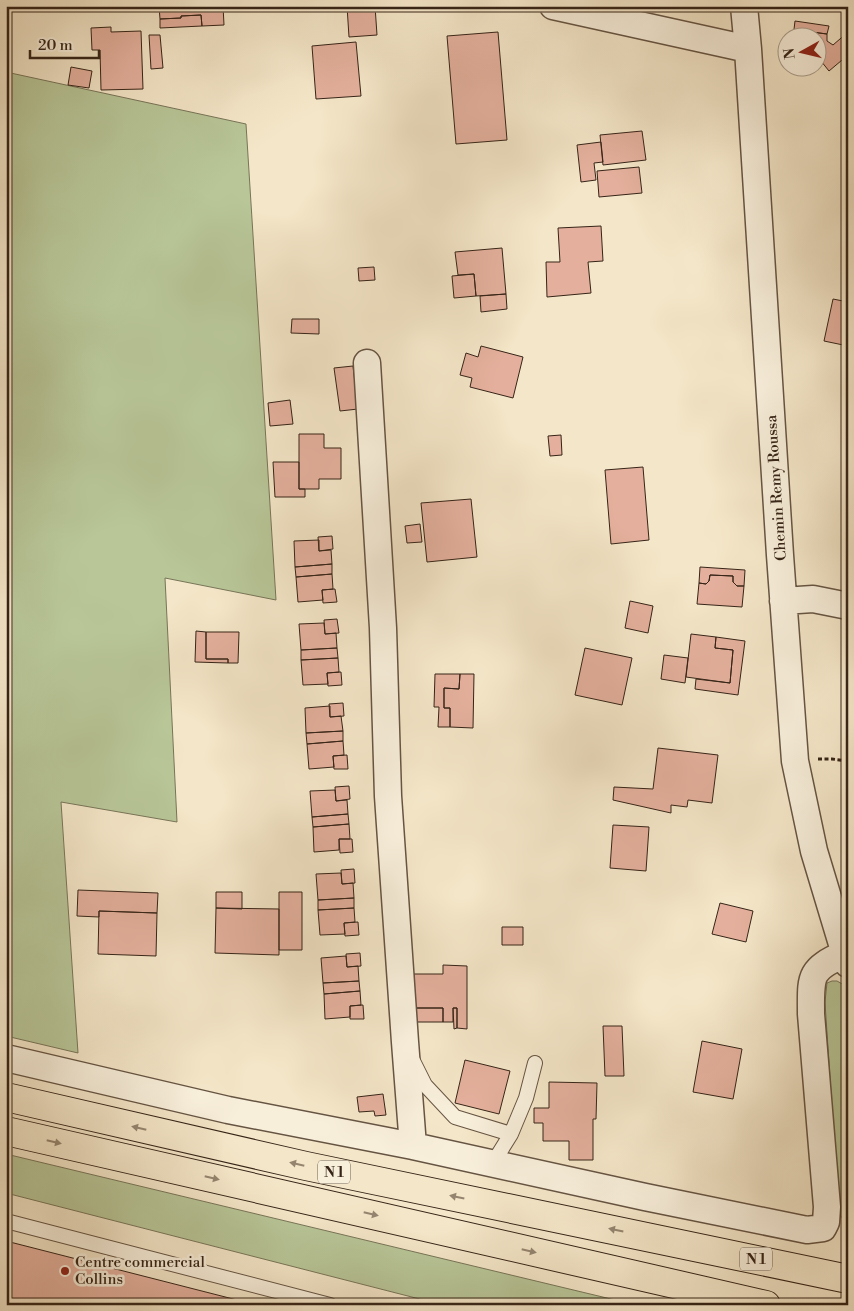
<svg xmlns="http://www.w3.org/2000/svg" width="854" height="1311" viewBox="0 0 854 1311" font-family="'Libre Bodoni',serif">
  <rect width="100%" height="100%" fill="#f4e6c8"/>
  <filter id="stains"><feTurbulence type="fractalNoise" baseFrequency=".004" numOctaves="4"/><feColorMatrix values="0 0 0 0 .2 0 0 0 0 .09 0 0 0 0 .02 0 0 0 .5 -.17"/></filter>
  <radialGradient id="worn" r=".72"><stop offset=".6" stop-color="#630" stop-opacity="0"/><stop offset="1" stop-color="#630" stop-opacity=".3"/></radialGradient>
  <path fill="#b8c698" stroke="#777558" d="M 6,72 L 246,124 L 276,600 L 165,578 L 177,822 L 61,802 L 78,1053 L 6,1036 Z
    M 832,981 L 837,981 L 844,985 L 848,999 L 848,1225 L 839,1214 L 825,1002 L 827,983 Z
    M 6,1154 L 636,1305 L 443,1305 L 6,1193 Z"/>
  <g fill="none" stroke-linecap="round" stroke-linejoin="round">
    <path stroke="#738273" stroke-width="7" d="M 633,6 L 636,13"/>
  </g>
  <path fill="#e4b09d" stroke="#362417" d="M 159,6 L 223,6 L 224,25 L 202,26 L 201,15 L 181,16 L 181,18 L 160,19 Z
    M 347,6 L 375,6 L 377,35 L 349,37 Z
    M 201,15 L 202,26 L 160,28 L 160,19 L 181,18 L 181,16 Z
    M 795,21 L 829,26 L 827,34 L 804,31 L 803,38 L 793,38 Z
    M 111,27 L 111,32 L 141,31 L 143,89 L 101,90 L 100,50 L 92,50 L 91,28 Z
    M 804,31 L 827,34 L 827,41 L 833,45 L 848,32 L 848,55 L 829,71 L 821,61 L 818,63 L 816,61 L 816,38 L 803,38 Z
    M 498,32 L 507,140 L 456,144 L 447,36 Z
    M 149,35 L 160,35 L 163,68 L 151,69 Z
    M 356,42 L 361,96 L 316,99 L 312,46 Z
    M 71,67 L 92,71 L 89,88 L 68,85 Z
    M 642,131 L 646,160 L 603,165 L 600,135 Z
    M 601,142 L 603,162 L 594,163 L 596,180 L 581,182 L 577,145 Z
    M 639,167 L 642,193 L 599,197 L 597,171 Z
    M 601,226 L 603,261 L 588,262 L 591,293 L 547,297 L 546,262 L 560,262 L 558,228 Z
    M 502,248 L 506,294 L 476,296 L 474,274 L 458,275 L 455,252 Z
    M 374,267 L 375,280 L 359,281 L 358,268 Z
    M 474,274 L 476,296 L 454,298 L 452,276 Z
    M 506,294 L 507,309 L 481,312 L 480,296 Z
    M 833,299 L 848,302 L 848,346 L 824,341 Z
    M 292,319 L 319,319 L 319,334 L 291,333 Z
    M 481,346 L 523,357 L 513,398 L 470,387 L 472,378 L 460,375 L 466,353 L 478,357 Z
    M 353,366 L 358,409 L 340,411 L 334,368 Z
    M 290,400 L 293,424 L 270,426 L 268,403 Z
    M 299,434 L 324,434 L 324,448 L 341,448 L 341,479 L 319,479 L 319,489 L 299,489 Z
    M 561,435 L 562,455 L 550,456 L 548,436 Z
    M 273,462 L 299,462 L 299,489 L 305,489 L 305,497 L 275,497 Z
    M 643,467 L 649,540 L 611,544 L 605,470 Z
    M 471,499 L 477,557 L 427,562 L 421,503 Z
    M 420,524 L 422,542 L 407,543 L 405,526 Z
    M 332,536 L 333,549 L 319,551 L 318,537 Z
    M 319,540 L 319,551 L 331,550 L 332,564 L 295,567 L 294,541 Z
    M 332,564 L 332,574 L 296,577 L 295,567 Z
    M 700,567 L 745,570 L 744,586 L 737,586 L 733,582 L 733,576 L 710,575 L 709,581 L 706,584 L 699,583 Z
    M 332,574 L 333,589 L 322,590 L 323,600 L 298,602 L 296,577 Z
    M 710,575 L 733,576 L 733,582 L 737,586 L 744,586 L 742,607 L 697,604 L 699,583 L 706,584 L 709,581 Z
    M 335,589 L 337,602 L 323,603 L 322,590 Z
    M 630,601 L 653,606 L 648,633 L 625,628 Z
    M 337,619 L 339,633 L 325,634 L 324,620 Z
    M 324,623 L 325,634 L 336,633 L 337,648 L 301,650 L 299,624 Z
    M 196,631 L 206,632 L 206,659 L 228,659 L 228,663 L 195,662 Z
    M 206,632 L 239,632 L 238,663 L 228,663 L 228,659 L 206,659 Z
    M 691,634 L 716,637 L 715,648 L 733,650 L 730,683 L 686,677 Z
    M 716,637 L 745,641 L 738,695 L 695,689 L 696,679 L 730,683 L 733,650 L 715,648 Z
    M 337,648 L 338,658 L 301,660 L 301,650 Z
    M 585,648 L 632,658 L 622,705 L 575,695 Z
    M 664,655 L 688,658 L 685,683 L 661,679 Z
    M 338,658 L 339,672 L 327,673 L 328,684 L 303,685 L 301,660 Z
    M 341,672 L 342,685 L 328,686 L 327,673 Z
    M 435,674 L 460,674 L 459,689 L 444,688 L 444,708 L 450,708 L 450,727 L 438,727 L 439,707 L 434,707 Z
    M 460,674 L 474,674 L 473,728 L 450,727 L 450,708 L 444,708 L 444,688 L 459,689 Z
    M 343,703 L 344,716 L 330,717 L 329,704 Z
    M 330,706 L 330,717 L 341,716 L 343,731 L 306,733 L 305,708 Z
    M 343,731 L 343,741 L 307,744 L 306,733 Z
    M 343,741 L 344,755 L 333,756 L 334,767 L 309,769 L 307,744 Z
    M 658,748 L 718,755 L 712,803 L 688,800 L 687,807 L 671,805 L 671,813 L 613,800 L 614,787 L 653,789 Z
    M 347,755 L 348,769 L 334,769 L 333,756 Z
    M 349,786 L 350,799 L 336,801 L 335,787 Z
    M 335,790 L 336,801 L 347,800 L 348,814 L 312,817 L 310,791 Z
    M 348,814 L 349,824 L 313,827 L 312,817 Z
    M 349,824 L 350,839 L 339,839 L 339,850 L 314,852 L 313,827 Z
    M 613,825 L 649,827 L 646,871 L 610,868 Z
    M 339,839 L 352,839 L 353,852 L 340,853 Z
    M 354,869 L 355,883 L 342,884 L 341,870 Z
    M 341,873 L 342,884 L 353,883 L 354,898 L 318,900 L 316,874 Z
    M 78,890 L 158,893 L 157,913 L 99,911 L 99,917 L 77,916 Z
    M 216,892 L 242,892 L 242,909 L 216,908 Z
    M 279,892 L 302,892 L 302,950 L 279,950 Z
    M 354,898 L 354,908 L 318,910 L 318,900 Z
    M 720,903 L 753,911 L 746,942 L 712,934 Z
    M 216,908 L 279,909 L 279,955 L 215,953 Z
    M 354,908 L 355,922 L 344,923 L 345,934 L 320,935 L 318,910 Z
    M 99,911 L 157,913 L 156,956 L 98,954 Z
    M 358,922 L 359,935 L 345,936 L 344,923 Z
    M 502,927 L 523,927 L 523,945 L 502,945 Z
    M 360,953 L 361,966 L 347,967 L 346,954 Z
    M 346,956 L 347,967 L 358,966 L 359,981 L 323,983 L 321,958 Z
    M 443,965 L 467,966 L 467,1029 L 457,1028 L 457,1008 L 453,1008 L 453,1022 L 443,1022 L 443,1008 L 414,1008 L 414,974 L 443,974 Z
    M 359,981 L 360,991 L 324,994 L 323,983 Z
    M 360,991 L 361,1005 L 350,1006 L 350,1017 L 325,1019 L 324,994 Z
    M 363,1005 L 364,1019 L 350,1019 L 350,1006 Z
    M 414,1008 L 443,1008 L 443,1022 L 414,1022 Z
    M 453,1008 L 457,1008 L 457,1028 L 454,1029 Z
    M 603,1026 L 622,1026 L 624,1076 L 605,1076 Z
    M 702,1041 L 742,1049 L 733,1099 L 693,1092 Z
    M 465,1060 L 510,1071 L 499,1114 L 455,1103 Z
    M 549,1082 L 597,1083 L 596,1119 L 593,1119 L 593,1160 L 569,1160 L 569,1141 L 543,1141 L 543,1123 L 534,1123 L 534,1108 L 549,1108 Z
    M 383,1094 L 386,1115 L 375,1116 L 374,1111 L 359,1112 L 357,1097 Z
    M 6,1241 L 241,1301 L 258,1305 L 6,1305 Z"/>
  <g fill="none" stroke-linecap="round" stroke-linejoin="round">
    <g stroke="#665443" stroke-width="16">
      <path id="service" d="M 413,1061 L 425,1085 L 455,1117 L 511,1134
        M 493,1163 L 511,1134 L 526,1098 L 535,1063
        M 6,1221 L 330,1305"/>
    </g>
    <g stroke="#665443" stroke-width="29">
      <path id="minor" d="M 553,6 L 748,49
        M 744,6 L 748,49 L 780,555 L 795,761 L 814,851 L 848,964
        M 367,363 L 383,628 L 388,796 L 405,1042 L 413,1146
        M 783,601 L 813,599 L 848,606
        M 6,1058 L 228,1110 L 413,1146 L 645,1197 L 807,1230 L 823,1228 L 826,1222 L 827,1207 L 811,1014 C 811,977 808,970 844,954"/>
    </g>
    <g stroke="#362417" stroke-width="30">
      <path id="trunk" d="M 6,1097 L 306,1166 L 848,1279
        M 6,1131 L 766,1305"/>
    </g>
    <path stroke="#362417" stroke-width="3" stroke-dasharray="4 2.5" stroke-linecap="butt" d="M 818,759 L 832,759 L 848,761"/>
    <use href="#service" stroke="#f8efdb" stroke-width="14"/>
    <use href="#minor" stroke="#f8efdb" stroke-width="26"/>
    <use href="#trunk" stroke="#f4e6c8" stroke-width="28"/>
  </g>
  <defs><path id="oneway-solid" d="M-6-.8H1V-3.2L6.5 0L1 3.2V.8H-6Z" transform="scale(1.25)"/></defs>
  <g fill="#958570">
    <use href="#oneway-solid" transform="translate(139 1128) rotate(-167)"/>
    <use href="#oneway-solid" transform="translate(54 1142) rotate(13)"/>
    <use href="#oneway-solid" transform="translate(297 1164) rotate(-167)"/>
    <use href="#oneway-solid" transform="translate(212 1178) rotate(13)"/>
    <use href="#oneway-solid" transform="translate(457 1197) rotate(-168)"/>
    <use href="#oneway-solid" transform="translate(371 1214) rotate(13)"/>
    <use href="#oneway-solid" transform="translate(616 1230) rotate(-168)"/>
    <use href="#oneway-solid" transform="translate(529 1251) rotate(13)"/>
  </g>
  <circle fill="#8f2418" stroke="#f8efdb" stroke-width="2" cx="65" cy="1271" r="5"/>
  <g text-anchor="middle" stroke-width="5" stroke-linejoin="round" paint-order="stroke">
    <g fill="#f8efdb" stroke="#706152" stroke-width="1">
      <rect x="318" y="1160.5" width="32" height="23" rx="4"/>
      <rect x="740" y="1247.5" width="32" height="23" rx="4"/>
    </g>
    <g font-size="14" font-weight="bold" fill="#362417">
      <text x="334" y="1177">N 1</text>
      <text x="756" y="1264">N 1</text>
    </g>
    <g font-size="15" fill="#362417" stroke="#f8efdb">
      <text transform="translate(776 488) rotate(-94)" y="5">Chemin Remy Roussa</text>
    </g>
    <g font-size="15" fill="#362417" stroke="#f8efdb" text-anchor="start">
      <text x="75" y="1267">Centre commercial<tspan x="75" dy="17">Collins</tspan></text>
    </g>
  </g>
  <rect width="854" height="1311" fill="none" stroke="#f4e6c8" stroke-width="25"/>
  <rect x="8" y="8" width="839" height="1296" fill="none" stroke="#362417" stroke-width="2.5"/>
  <rect x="12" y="12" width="829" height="1286" fill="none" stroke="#362417"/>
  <g transform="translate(802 52) rotate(262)"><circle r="24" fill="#f8efdb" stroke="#aa9e8d"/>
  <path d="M0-4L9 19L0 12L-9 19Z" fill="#8f2418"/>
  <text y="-8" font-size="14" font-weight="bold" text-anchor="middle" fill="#362417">N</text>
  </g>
  <path d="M30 50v8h69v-8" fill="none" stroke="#362417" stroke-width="2.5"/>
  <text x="38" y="50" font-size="15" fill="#362417" stroke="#f8efdb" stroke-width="4" paint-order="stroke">20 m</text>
  <rect width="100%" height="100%" filter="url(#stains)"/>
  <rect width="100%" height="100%" fill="url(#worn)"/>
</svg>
